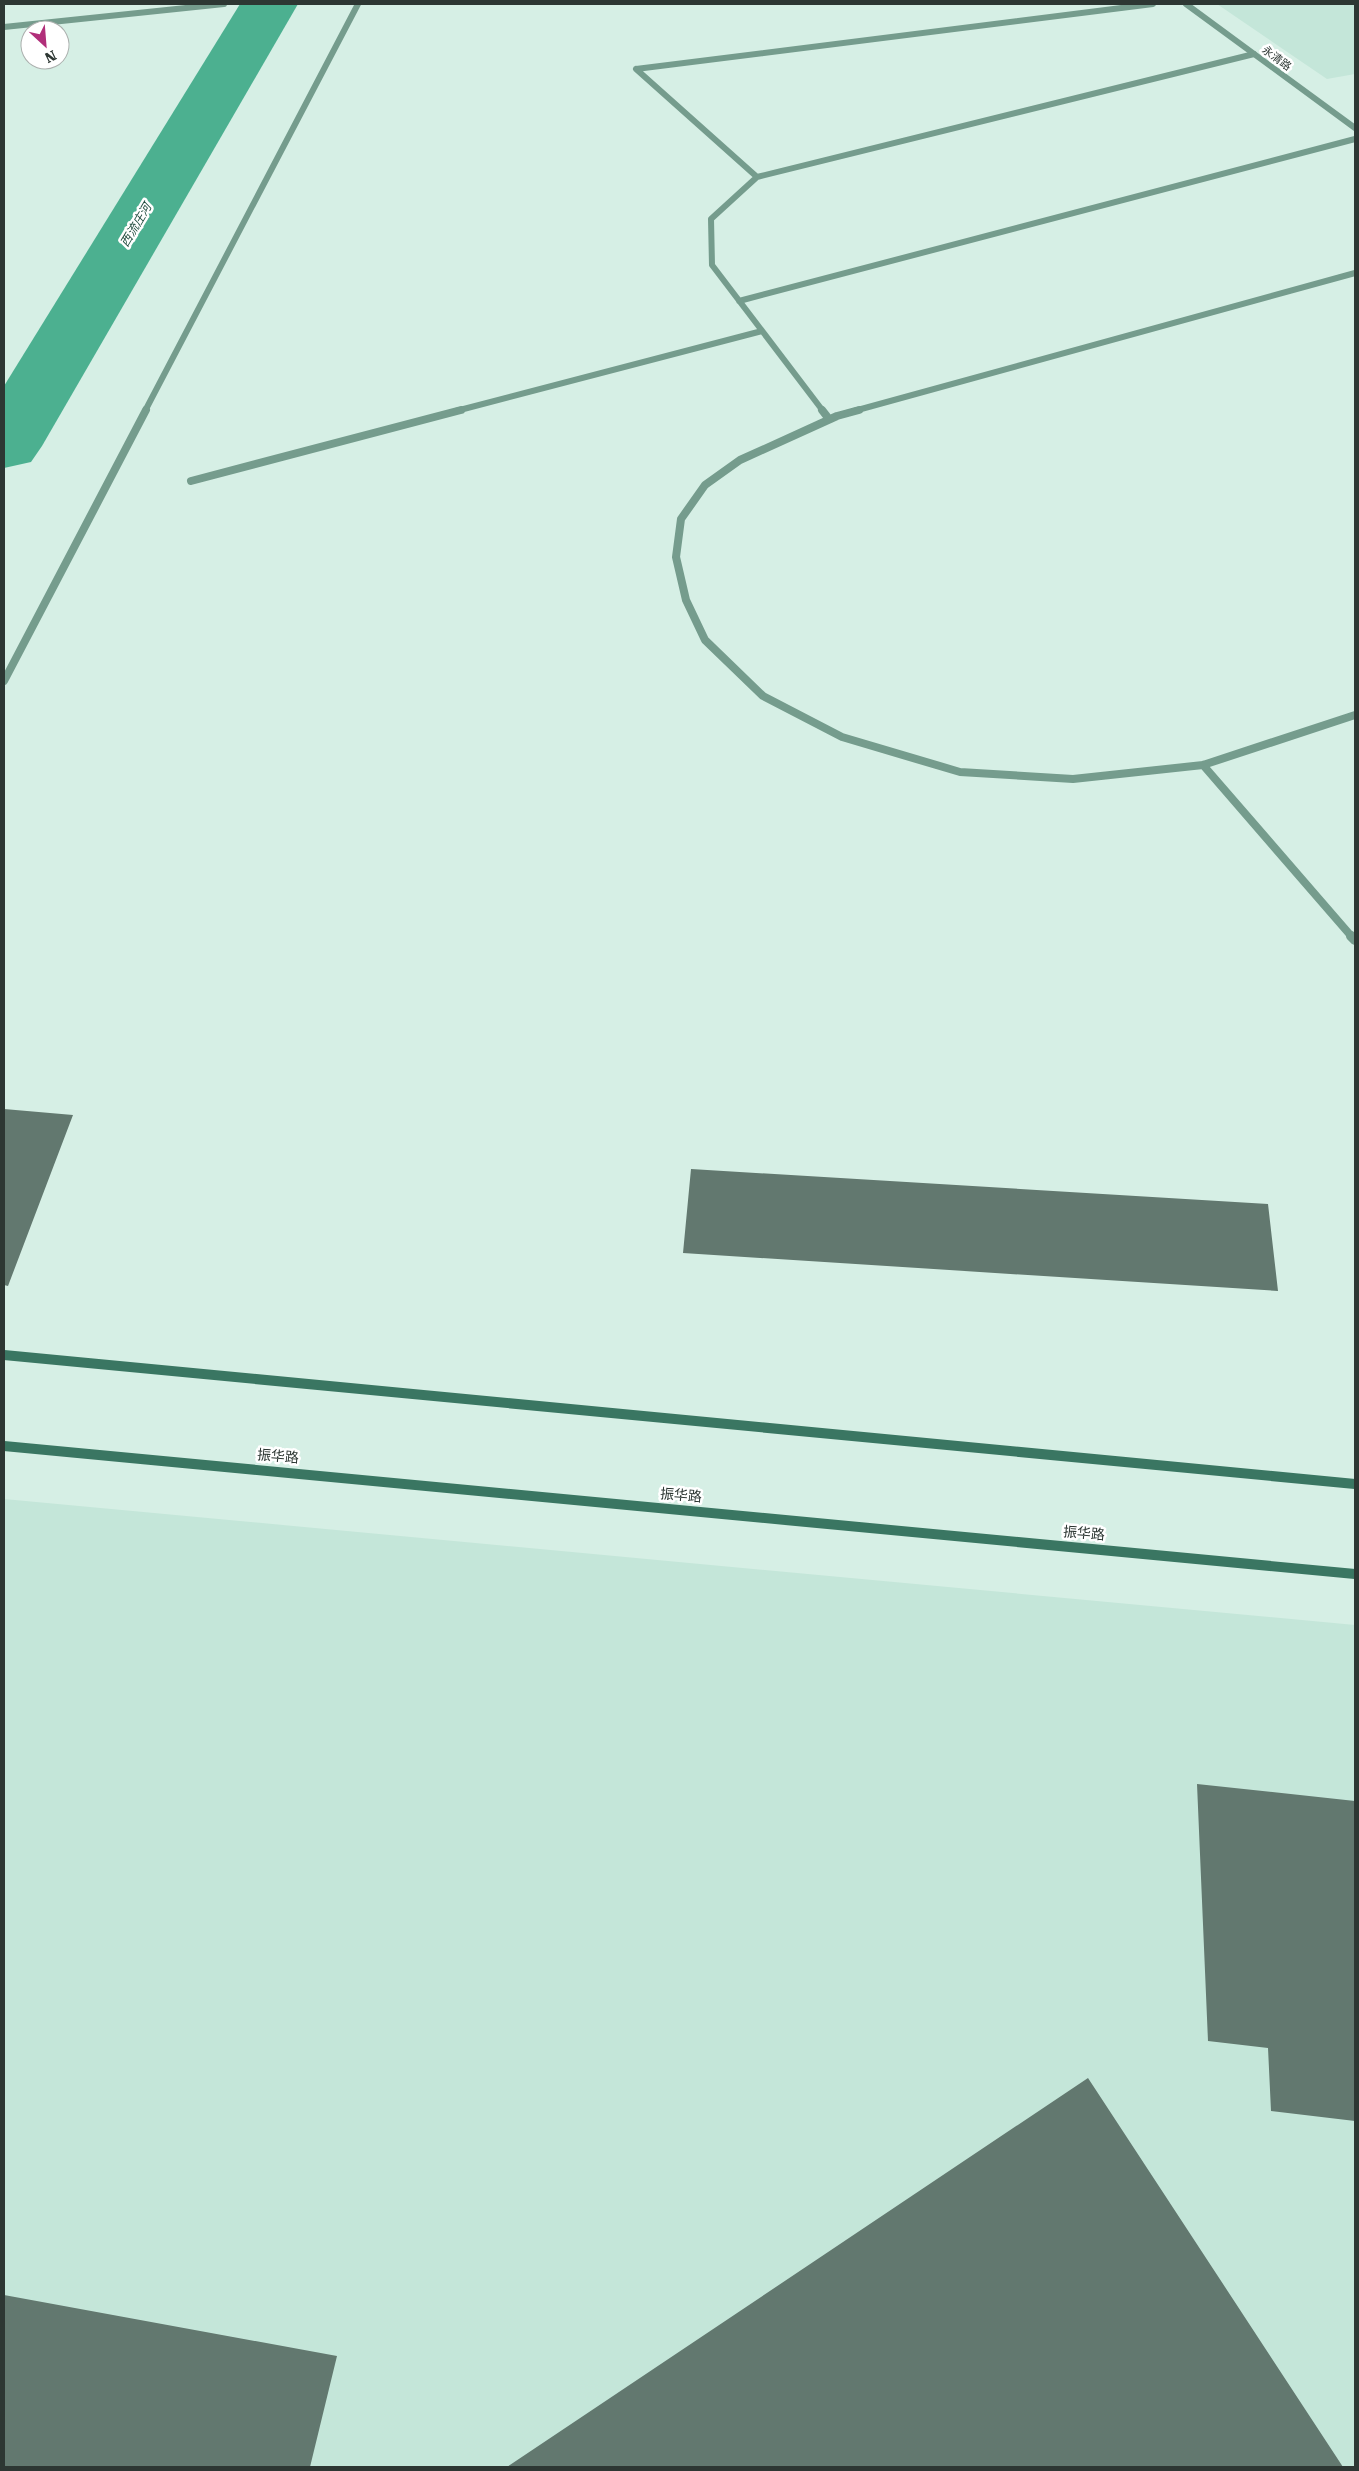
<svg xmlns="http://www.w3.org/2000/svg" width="1359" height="2471" viewBox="0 0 1359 2471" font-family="'Roboto Serif','Noto Sans SC',serif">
  <rect width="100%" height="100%" fill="#d6efe5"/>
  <path fill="#c4e6d9" d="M 1217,4 L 1355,4 L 1355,74 L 1327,79 Z
    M 4,1499 L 1355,1625 L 1355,2467 L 4,2467 Z"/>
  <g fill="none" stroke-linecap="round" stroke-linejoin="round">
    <path fill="#4cb090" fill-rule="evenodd" d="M 240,4 L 298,4 L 42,446 L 31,462 L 4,468 L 4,386 Z"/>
  </g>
  <path fill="#62786f" d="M 4,1109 L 73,1115 L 8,1286 L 4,1285 Z
    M 691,1169 L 1268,1204 L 1278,1291 L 683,1253 Z
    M 1197,1784 L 1355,1801 L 1355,2121 L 1271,2111 L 1268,2048 L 1208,2041 Z
    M 1088,2078 L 1343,2467 L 507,2467 Z
    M 4,2295 L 337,2356 L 310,2467 L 4,2467 Z"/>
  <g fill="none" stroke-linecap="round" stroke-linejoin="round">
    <path stroke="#759c8d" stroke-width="6" d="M 636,69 L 1153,4
      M 636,69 L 757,177
      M 739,301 L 1355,139
      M 456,411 L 762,331
      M 823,411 L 712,265 L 711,219 L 757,177 L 1254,54
      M 854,411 L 1355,273"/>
    <path stroke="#759c8d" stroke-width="8" d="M 822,410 L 829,419
      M 859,410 L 837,416 L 740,460 L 705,485 L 681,519 L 676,557 L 686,600 L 705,640 L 763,696 L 842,737 L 960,772 L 1073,779 L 1203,765 L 1355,715
      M 191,481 L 461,410
      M 1203,765 L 1352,937"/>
    <path stroke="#759c8d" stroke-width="10" d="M 1351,936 L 1355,940"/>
    <path stroke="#759c8d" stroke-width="6" d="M 4,27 L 224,4
      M 145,411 L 358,4"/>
    <path stroke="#759c8d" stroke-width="8" d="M 4,681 L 146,410"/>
    <path stroke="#759c8d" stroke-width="6" d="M 1186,4 L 1355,128"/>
    <path stroke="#3a7662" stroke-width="10" d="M 4,1355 L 1355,1484
      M 4,1446 L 1355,1574"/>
  </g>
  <g text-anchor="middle" stroke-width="5" stroke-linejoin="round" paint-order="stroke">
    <g font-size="11" fill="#2d3733" stroke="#fff">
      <text transform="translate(1277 58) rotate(36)" y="4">永清路</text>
    </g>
    <g font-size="12" font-style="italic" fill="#1f4a3c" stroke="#fff">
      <text transform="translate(136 225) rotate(-59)" y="4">西流庄河</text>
    </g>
    <g font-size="14" fill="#2d3733" stroke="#fff">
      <text transform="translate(278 1456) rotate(5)" y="5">振华路</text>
      <text transform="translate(681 1495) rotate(5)" y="5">振华路</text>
      <text transform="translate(1084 1533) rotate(5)" y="5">振华路</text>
    </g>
  </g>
  <rect width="1359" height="2471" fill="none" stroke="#2d3733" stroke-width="10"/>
  <g transform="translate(45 45) rotate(154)"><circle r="24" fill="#ffffff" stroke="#abafad"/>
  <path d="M0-4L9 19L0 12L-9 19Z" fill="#b12f7a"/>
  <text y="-8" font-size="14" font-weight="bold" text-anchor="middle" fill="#2d3733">N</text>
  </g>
</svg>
